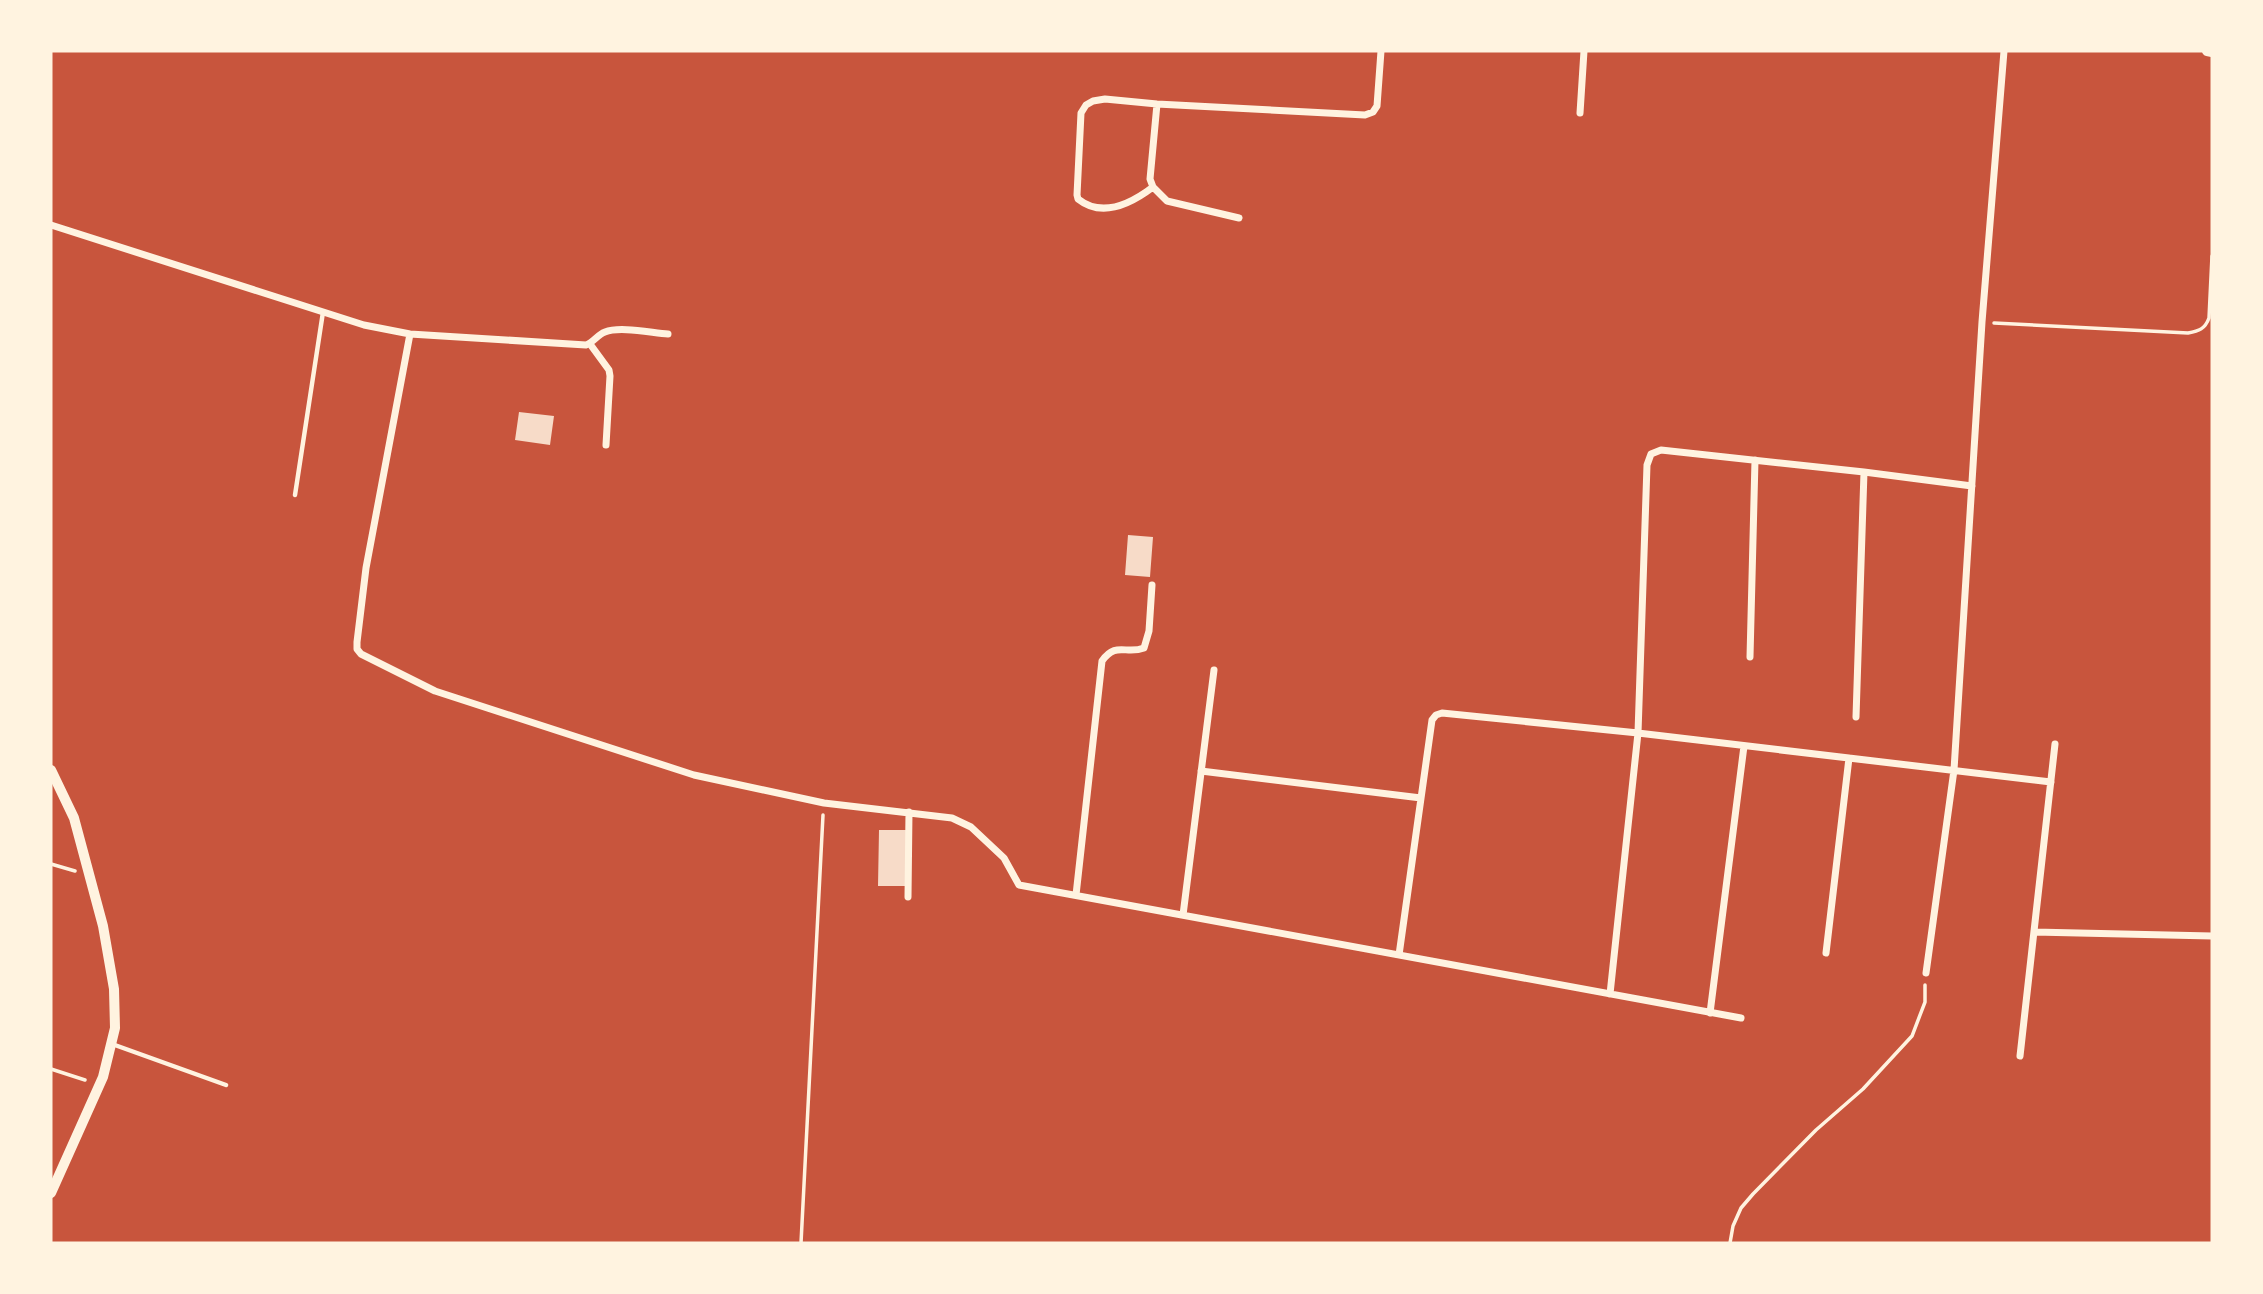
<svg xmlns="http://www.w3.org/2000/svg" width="2263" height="1294" viewBox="0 0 2263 1294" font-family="'Open Sans',sans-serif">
  <rect width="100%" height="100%" fill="#c8553d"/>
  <path fill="#f7dbc8" d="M 519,412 L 554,416 L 550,445 L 515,440 Z
    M 1128,535 L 1153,537 L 1150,577 L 1125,575 Z
    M 879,830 L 907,830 L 906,886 L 878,886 Z"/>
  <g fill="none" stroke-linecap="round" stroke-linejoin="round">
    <path stroke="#fff3e0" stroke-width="3.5" d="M 1994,323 L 2188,333 C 2199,331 2205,329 2209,318 L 2212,256
      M 51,864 L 75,871
      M 51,1069 L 85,1080
      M 801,1243 L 823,815
      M 1730,1243 L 1733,1226 L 1741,1208 L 1753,1194 L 1816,1130 L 1863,1089 L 1912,1036 L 1925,1002 L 1925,985"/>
    <path stroke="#fff3e0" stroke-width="4.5" d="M 295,495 L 323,312
      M 112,1044 L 226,1085"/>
    <path stroke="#fff3e0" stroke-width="7" d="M 1157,104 L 1150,179 L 1153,187 L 1167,201 L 1239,218
      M 1580,113 L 1584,51
      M 1153,187 C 1132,203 1103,219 1078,199 L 1077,195 L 1081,113 L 1086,105 L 1093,101 L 1105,99 L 1157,104 L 1365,115 L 1373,112 L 1377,106 L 1381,51
      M 51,225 L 364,325 L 410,334 L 586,345 C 594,342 597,335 605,332 C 620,326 652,333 668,334
      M 410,334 L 366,568 L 357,642 L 357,649 L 361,654 L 435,691 L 694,775 L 824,803 L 952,818 L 971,827 L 1004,858 L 1019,885 L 1741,1018
      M 590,344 L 609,370 L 610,376 L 606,445
      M 1750,657 L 1755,460
      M 1856,717 L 1864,472
      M 1201,771 L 1421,798
      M 1076,895 L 1102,661 C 1116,641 1126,655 1144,648 L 1149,631 L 1152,585
      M 908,897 L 909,812
      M 1183,915 L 1214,670
      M 2034,932 L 2212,936
      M 1826,953 L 1849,758
      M 1399,955 L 1432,720 L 1436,715 L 1442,713 L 1638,733 L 2051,782
      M 1926,973 L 1954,770 L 1982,322 L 2004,51
      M 1610,994 L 1638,733 L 1647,465 L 1651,454 L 1661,450 L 1864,472 L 1972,486
      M 1710,1013 L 1744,746
      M 2020,1056 L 2055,744"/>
    <path stroke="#fff3e0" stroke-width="10" d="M 2207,51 L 2212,52
      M 51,770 L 74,818 L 103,926 L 114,989 L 115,1028 L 103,1077 L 51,1193"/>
  </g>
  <rect width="2263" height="1294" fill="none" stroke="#fff3e0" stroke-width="105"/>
</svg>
